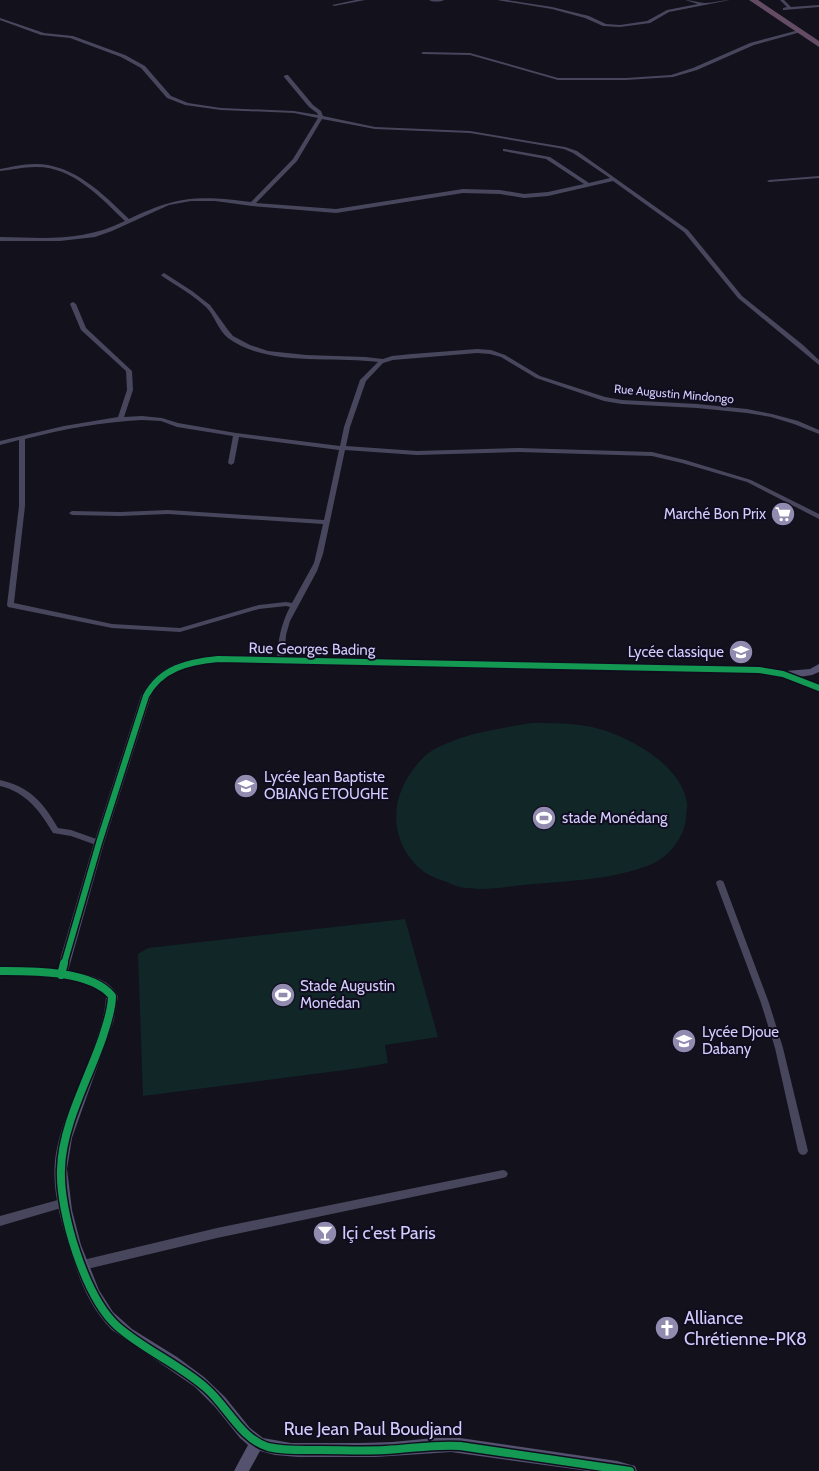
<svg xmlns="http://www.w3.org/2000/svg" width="819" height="1471" viewBox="0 0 819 1471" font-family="Cabin,sans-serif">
  <rect width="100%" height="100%" fill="#13111b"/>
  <path fill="#102627" d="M 531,723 C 547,723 564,723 580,725 C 617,729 681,761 687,803 C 688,807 686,813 686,818 C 685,836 669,857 652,864 C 616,879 571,881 533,884 C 508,886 473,894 451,884 C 443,880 431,877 424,872 C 392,847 388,806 410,774 C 416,765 424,755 433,750 C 463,733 498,729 531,723 Z
    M 405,919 L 438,1037 L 385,1045 L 388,1063 L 360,1068 L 143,1096 L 138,954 L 148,948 Z"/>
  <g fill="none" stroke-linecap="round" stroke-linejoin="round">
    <path fill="#47465c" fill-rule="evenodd" d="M 356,0 L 365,0 L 334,6 L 332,5 Z
      M 429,0 L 444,0 C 441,2 432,2 429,0 Z
      M 497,0 L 507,0 L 552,7 L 589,16 L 606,24 L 620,25 L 647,21 L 667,10 L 698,4 L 685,0 C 692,0 699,3 705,3 C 714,3 722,0 730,0 L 669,12 L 650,23 L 620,27 L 603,26 L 585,18 L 552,9 Z
      M 780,0 L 784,0 L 791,7 L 819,5 L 819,7 L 784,10 L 783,10 L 783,8 L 787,7 Z
      M 0,18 L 44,33 L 73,36 L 125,55 L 145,66 L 171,96 L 188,103 L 221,108 L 294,111 L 318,115 L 317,113 L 309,107 L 284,77 L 284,76 L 286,75 L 288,75 L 313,105 L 321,111 L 323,116 L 375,127 L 470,131 L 565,147 L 577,151 L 688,230 L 742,296 L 803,345 L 819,360 L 819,365 L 738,298 L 684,232 L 613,181 L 548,196 L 524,198 L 500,194 L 463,193 L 336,213 L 252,206 L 215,201 L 191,201 L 169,205 L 112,231 L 95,237 L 60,241 L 0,241 L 0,237 C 46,238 82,242 125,221 C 100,197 72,166 35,167 C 23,167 11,170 0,171 L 0,169 C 11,167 23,164 35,164 C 74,164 103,194 129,219 C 176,196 199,195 251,202 L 293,159 L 318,118 L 294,113 L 221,110 L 185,105 L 167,98 L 141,68 L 121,57 L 70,38 L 41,35 L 0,20 ZM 322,119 L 375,129 L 470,133 L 564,149 L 573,153 L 610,178 L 589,183 L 550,157 L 505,149 L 503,149 L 503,151 L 546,159 L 584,184 L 548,192 L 524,194 L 500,190 L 463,189 L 336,209 L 256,203 L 297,161 Z
      M 799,30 L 801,30 L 801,32 L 754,45 L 697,70 L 673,77 L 626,80 L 558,80 L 470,55 L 423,54 L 421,53 L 423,52 L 470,53 L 558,78 L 626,78 L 671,75 L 693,68 L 750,43 Z
      M 819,176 L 819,178 L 769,182 L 767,181 L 769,180 Z
      M 164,273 L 192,291 L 210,305 L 228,330 L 233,336 L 250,345 L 268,351 L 306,355 L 365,357 L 383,359 L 392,356 L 412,354 L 477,349 L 491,350 L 505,355 L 540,376 L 605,397 L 622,400 L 697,404 L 747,409 L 772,414 L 798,421 L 819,430 L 819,434 L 794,424 L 771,417 L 747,413 L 697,408 L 622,404 L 604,401 L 536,378 L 501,357 L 490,354 L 477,353 L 393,360 L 383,363 L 366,381 L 350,427 L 346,446 L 417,451 L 519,448 L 652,452 L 685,460 L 751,480 L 819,514 L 819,519 L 747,482 L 682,463 L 652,456 L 519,452 L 417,455 L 345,450 L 323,554 L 317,571 L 290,621 L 286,635 L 284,661 L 281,662 L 277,659 C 278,640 281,624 290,607 L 286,606 L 259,609 L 180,632 L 112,628 L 8,607 L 7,605 L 19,506 L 19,440 L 0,445 L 0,441 L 64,426 L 118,417 L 127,390 L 126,371 L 81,330 L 70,304 L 71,303 L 73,302 L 76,304 L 86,328 L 132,371 L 133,390 L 124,417 L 142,416 L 162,418 L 178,423 L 236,433 L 340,446 L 344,427 L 360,380 L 378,362 C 332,356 267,367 228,338 C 218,330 215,316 206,307 C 193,295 177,286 162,276 L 161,275 ZM 142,420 L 161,421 L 177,427 L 233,436 L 228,463 L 231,465 L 234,463 L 239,437 L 339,450 L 324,520 L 168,510 L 120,512 L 72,511 L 69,513 L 72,515 L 120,516 L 168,514 L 323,524 L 314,563 L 292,603 L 286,602 L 259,605 L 180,628 L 112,624 L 14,603 L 25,506 L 25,439 C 64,429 102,422 142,420 Z
      M 0,780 C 30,787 43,802 58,828 L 71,830 L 102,841 L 103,843 L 102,845 L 99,846 L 71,836 L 53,833 C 40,811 26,792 0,786 Z
      M 720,880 L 723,881 L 724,883 L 769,1003 L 783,1048 L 808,1151 L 806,1154 L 803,1155 L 800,1154 L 798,1151 L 775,1048 L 761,1003 L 716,883 L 717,881 Z
      M 503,1170 L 506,1171 L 508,1174 L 506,1177 L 503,1178 L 217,1238 L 83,1270 L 80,1268 L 78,1265 L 80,1262 L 83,1260 L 217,1228 Z
      M 65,1198 L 68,1200 L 70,1203 L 68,1206 L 0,1226 L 0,1216 Z"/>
    <path fill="#54526f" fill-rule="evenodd" d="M 218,656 L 759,667 L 786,671 L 810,669 L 819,664 L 819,672 L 812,675 L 799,677 L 819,684 L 819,692 L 782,677 L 759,673 L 218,662 C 191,665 165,670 151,696 L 104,843 L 68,971 C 86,974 109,978 118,996 L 114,1020 L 72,1138 L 67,1169 L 72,1210 L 81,1245 L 99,1290 L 113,1312 L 132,1329 L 177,1357 L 204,1377 L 225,1397 L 250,1428 L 263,1438 L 291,1443 L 360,1443 L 392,1442 L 434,1438 L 460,1438 L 617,1461 L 635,1466 L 637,1471 L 588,1471 L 451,1452 L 376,1457 L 298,1457 L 275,1455 L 260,1451 L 249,1471 L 234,1471 L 248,1445 L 240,1438 L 215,1407 L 195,1387 L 112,1330 C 90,1308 79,1279 70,1250 C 61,1222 52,1190 55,1161 C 59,1126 77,1092 89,1059 C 96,1040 105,1018 106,997 C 88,975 27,976 0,976 L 0,966 L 57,970 L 94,843 L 141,696 C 159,663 184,659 218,656 Z"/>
    <path fill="#634c64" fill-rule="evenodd" d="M 749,0 L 758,0 L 819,41 L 819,47 Z"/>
    <g stroke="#100d1f" stroke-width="9">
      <path id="cycleway-far1" d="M 64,964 L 99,843 L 146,696 C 161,668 188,662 218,659 L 759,670 L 783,674 L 819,688"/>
    </g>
    <g stroke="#100d1f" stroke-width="11">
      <path id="cycleway" d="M 0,971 C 31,971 91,970 112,996 C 112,1010 107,1023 103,1036 C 89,1078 62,1125 61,1169 C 59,1211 85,1297 117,1326 C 144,1350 179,1364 206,1388 C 227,1406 241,1439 268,1447 C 285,1451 303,1450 321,1450 C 342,1450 363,1451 385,1450 C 410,1449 435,1444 460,1446 L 630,1471
        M 61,975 L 64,963"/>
    </g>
    <use href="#cycleway-far1" stroke="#139951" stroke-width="6"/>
    <use href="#cycleway" stroke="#139951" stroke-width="8"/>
  </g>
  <defs>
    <g id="supermarket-disc" transform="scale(1.25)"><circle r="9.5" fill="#908baf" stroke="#100d1f"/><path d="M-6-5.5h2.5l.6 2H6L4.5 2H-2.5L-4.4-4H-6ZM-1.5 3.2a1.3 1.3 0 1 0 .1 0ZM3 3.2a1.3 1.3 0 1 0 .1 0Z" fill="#fff"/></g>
    <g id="school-disc" transform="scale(1.25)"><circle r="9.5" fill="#908baf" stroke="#100d1f"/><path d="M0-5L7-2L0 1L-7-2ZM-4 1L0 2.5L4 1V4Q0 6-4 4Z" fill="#fff"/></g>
    <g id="stadium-disc" transform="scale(1.25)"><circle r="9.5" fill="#908baf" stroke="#100d1f"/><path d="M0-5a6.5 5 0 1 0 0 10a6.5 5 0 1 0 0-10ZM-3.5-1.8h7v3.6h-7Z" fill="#fff"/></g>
    <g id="bar-disc" transform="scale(1.25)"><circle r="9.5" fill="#908baf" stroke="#100d1f"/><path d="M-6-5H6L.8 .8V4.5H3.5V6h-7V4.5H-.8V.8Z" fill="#fff"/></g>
    <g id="church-disc" transform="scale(1.25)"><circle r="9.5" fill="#908baf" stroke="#100d1f"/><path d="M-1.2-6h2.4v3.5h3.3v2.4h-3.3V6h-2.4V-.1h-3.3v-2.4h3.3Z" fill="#fff"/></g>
  </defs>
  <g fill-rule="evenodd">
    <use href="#supermarket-disc" x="783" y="514"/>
    <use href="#school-disc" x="741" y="652"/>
    <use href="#school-disc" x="246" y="786"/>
    <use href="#stadium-disc" x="544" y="818"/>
    <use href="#stadium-disc" x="283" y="995"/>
    <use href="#school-disc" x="684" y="1041"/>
    <use href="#bar-disc" x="325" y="1233"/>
    <use href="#church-disc" x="667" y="1328"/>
  </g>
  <g text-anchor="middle" stroke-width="4" stroke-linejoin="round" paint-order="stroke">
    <g font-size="12" fill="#d3ccfe" stroke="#100d1f">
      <text transform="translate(674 394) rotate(5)" y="4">Rue Augustin Mindongo</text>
    </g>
    <g font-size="15" fill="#d3ccfe" stroke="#100d1f" text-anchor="start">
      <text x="766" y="519" text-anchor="end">Marché Bon Prix</text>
      <text x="724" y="657" text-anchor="end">Lycée classique</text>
      <text x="264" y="782">Lycée Jean Baptiste<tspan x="264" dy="17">OBIANG ETOUGHE</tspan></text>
      <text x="562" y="823">stade Monédang</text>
      <text x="300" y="991">Stade Augustin<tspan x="300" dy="17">Monédan</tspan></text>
      <text x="702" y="1037">Lycée Djoue<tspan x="702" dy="17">Dabany</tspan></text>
    </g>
    <g font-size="15" fill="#d3ccfe" stroke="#100d1f">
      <text transform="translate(312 649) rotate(1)" y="5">Rue Georges Bading</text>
    </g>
    <g font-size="18" fill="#d3ccfe" stroke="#100d1f" text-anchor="start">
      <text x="342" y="1239">Içi c'est Paris</text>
      <text x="684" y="1324">Alliance<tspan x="684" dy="21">Chrétienne-PK8</tspan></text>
    </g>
    <g font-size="18" fill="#d3ccfe" stroke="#100d1f">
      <text x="373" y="1435">Rue Jean Paul Boudjand</text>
    </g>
  </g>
</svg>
